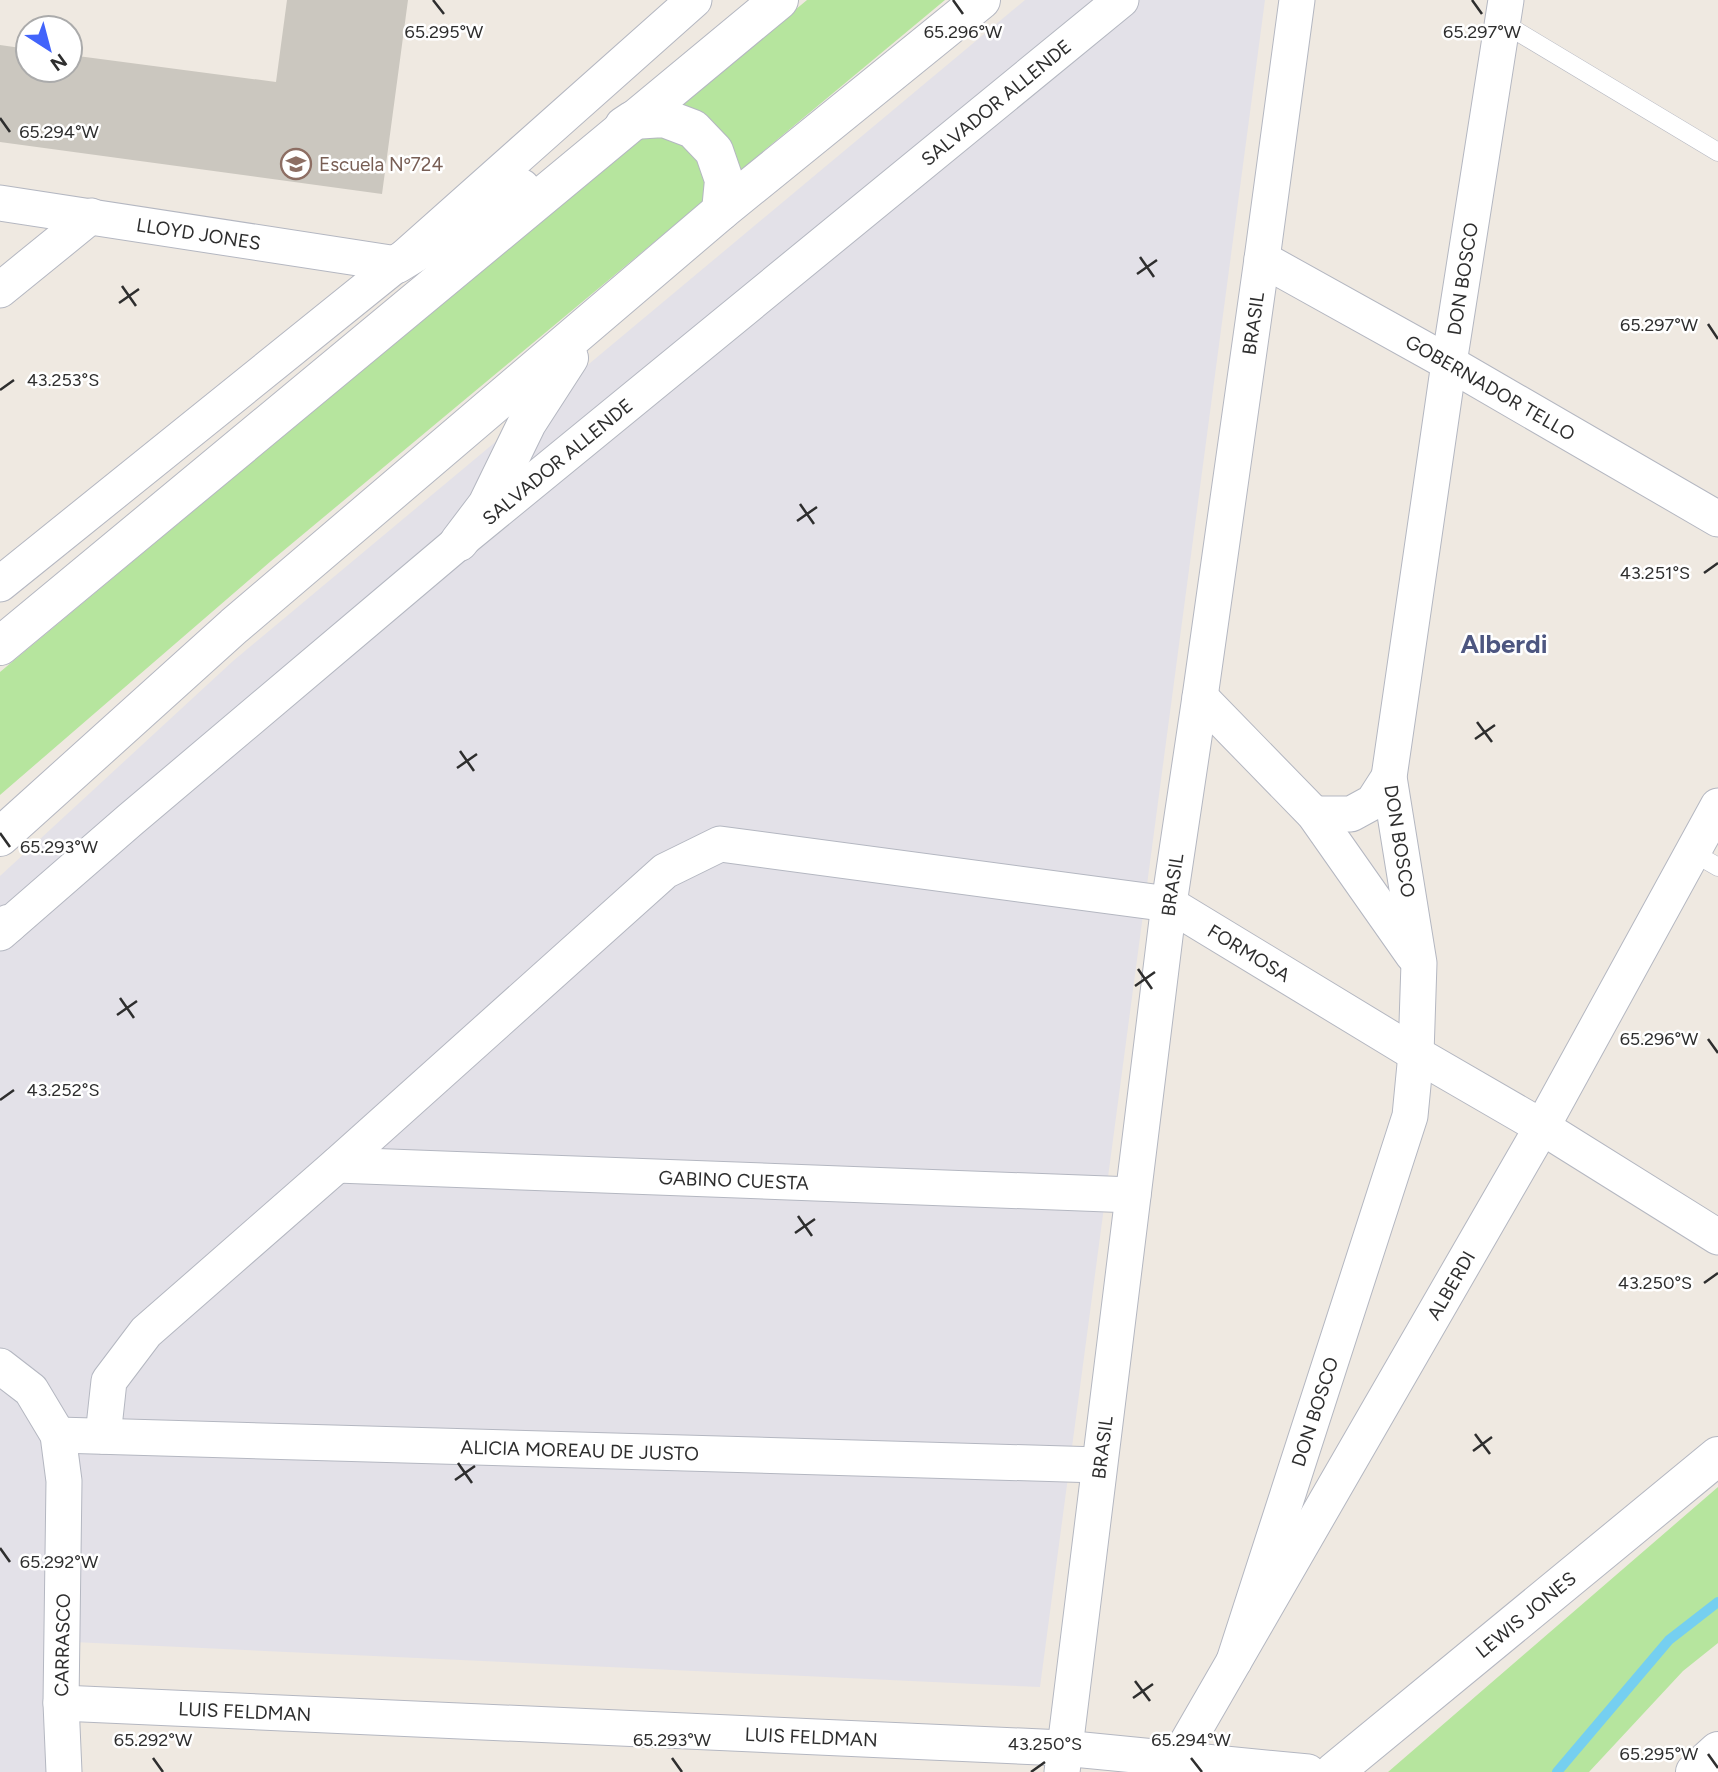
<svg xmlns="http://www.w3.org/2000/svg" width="1718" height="1772" viewBox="0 0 1718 1772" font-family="Figtree,sans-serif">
  <rect width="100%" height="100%" fill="#efe9e1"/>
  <path fill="#e3e1e8" d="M 1025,0 L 1265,0 L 1040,1687 L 73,1642 L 77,1772 L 0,1772 L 0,876 L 233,661 Z"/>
  <path fill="#b6e59e" d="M 807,0 L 945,0 L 271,561 L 0,795 L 0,672 Z
    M 1718,1487 L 1718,1643 L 1683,1671 L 1589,1772 L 1388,1772 Z"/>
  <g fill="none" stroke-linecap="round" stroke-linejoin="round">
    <path stroke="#75cff0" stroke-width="10" d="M 1557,1772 L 1669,1640 L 1718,1602"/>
  </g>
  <path fill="#cbc7bf" d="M 287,0 L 408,0 L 382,194 L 0,142 L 0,45 L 28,49 L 28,70 L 70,70 L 70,55 L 276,82 Z"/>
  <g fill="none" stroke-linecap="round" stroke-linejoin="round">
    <g stroke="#b4b7c1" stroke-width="19">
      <path id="lane" d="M 1503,23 L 1718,152
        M 1692,852 L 1718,867"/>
    </g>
    <g stroke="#b4b7c1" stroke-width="37">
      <g id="street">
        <path id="s1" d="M 0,203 L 397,264"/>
        <path id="s2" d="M 1262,259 L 1449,363 L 1718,519"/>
        <path d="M 0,290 L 91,216"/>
        <path d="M 0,584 L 397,264 L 694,0"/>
        <path d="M 1200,697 L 1314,814 L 1413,955"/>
        <path d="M 1314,814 L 1351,814 L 1373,802 L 1389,777"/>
        <path id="s3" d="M 0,933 L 130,820 L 459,542 L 1121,0"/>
        <path id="s4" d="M 337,1165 L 1133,1195"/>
        <path d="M 0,1366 L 31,1390 L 58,1435 L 64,1481 L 61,1703 L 64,1772"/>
        <path id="s5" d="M 58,1435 L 1099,1465"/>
        <path id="s6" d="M 103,1436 L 109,1381 L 146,1332 L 337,1165 L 665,871 L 720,844 L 1169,904 L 1416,1054 L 1542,1127 L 1718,1237"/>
        <path id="s7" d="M 1234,1661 L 1410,1116 L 1416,1054 L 1419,963 L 1389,777 L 1449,363 L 1506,0"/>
        <path id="s8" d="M 61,1703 L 1063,1748 L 1308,1772"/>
        <path id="s9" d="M 1177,1760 L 1542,1127 L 1718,806"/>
        <path id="s10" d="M 1062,1772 L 1169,904 L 1200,697 L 1262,259 L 1297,0"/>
      </g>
    </g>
    <g stroke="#b4b7c1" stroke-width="40">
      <g id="secondary">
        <path d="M 624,126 L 633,120 L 664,118 L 693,129 L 714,151 L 724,180 L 721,211"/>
        <path d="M 397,264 L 521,188"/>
        <path d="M 459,542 L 487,505 L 527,423 L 569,358"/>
        <path d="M 0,646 L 779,0"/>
        <path d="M 0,837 L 234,626 L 721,211 L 981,0"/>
        <path d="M 0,928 L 8,924"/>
        <path id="s11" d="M 1334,1772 L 1718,1456"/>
        <path d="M 1695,1772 L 1718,1751"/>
      </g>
    </g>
    <use href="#lane" stroke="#fff" stroke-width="18"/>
    <use href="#street" stroke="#fff" stroke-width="35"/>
    <use href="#secondary" stroke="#fff" stroke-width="38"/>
  </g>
  <path fill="none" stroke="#2e2e2e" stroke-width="2.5" d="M 433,0 L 444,14M 953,0 L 963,14M 1472,0 L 1482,14M 0,118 L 10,132M 1140,257 L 1154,277M 1137,274 L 1157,260M 122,286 L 136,306M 119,303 L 139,289M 1708,324 L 1718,339M 0,390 L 14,380M 800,504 L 814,524M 797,521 L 817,507M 1704,573 L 1718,563M 1477,722 L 1492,742M 1475,739 L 1495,725M 460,751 L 474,771M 457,768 L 477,754M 0,833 L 10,847M 1138,969 L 1152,989M 1135,986 L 1155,972M 120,998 L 134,1018M 117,1015 L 137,1001M 1708,1039 L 1718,1053M 0,1100 L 14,1090M 798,1216 L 812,1236M 795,1233 L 815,1219M 1704,1283 L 1718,1273M 1475,1434 L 1490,1454M 1473,1451 L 1492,1437M 458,1463 L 472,1483M 455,1480 L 475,1466M 0,1548 L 10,1562M 1135,1681 L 1150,1701M 1133,1698 L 1153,1684M 1708,1754 L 1718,1768M 153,1758 L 163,1772M 672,1758 L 682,1772M 1191,1758 L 1202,1772M 1031,1772 L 1045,1762"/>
  <defs>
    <g id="school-ring" transform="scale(1.575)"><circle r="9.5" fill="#fff" stroke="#8d6e63" stroke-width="1.5"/><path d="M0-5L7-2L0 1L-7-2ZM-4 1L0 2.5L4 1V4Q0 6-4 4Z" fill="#8d6e63"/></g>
  </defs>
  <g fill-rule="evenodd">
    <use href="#school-ring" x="296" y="164"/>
  </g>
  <g text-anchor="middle" stroke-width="5" stroke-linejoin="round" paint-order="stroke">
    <g font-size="19" fill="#2e2e2e" stroke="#fff">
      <text dy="7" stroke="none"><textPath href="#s3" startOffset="1297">SALVADOR ALLENDE</textPath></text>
      <text dy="7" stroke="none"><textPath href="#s1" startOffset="201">LLOYD JONES</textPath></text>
      <text dy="7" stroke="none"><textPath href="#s7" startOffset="1418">DON BOSCO</textPath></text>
      <text dy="7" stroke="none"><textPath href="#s10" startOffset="1461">BRASIL</textPath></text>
      <text dy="7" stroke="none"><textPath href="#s2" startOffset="262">GOBERNADOR TELLO</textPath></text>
      <text dy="7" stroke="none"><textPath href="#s3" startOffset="730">SALVADOR ALLENDE</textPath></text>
      <text transform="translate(1400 841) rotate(81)" y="7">DON BOSCO</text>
      <text dy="7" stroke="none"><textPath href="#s10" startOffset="894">BRASIL</textPath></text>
      <text dy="7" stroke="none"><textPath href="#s6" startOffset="1419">FORMOSA</textPath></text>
      <text dy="7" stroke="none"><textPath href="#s4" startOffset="397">GABINO CUESTA</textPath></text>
      <text dy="7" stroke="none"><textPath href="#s9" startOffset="548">ALBERDI</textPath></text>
      <text dy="7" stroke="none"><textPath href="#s7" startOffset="262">DON BOSCO</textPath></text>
      <text dy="7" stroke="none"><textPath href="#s10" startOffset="327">BRASIL</textPath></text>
      <text dy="7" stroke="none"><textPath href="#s5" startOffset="522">ALICIA MOREAU DE JUSTO</textPath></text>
      <text dy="7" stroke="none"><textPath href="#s11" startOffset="248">LEWIS JONES</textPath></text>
      <text transform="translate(62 1645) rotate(-89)" y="7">CARRASCO</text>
      <text dy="7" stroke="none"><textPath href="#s8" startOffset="184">LUIS FELDMAN</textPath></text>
      <text dy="7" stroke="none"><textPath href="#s8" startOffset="751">LUIS FELDMAN</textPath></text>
    </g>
    <g font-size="19" fill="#785e54" stroke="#fff" text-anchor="start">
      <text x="319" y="171">Escuela Nº724</text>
    </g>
    <g font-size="26" font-weight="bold" fill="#4d5680" stroke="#fff">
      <text x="1504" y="653">Alberdi</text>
    </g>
  </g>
  <g font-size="18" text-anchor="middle" fill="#2e2e2e" stroke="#fff" stroke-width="5" stroke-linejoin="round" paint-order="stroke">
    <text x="444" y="38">65.295°W</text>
    <text x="963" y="38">65.296°W</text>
    <text x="1482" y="38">65.297°W</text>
    <text x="59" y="138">65.294°W</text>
    <text x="1659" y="331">65.297°W</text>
    <text x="63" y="386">43.253°S</text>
    <text x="1655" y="579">43.251°S</text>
    <text x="59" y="853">65.293°W</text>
    <text x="1659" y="1045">65.296°W</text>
    <text x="63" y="1096">43.252°S</text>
    <text x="1655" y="1289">43.250°S</text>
    <text x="59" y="1568">65.292°W</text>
    <text x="153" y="1746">65.292°W</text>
    <text x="672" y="1746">65.293°W</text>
    <text x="1191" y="1746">65.294°W</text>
    <text x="1045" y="1750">43.250°S</text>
    <text x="1659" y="1760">65.295°W</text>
  </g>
  <g transform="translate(49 49) rotate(144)"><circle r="33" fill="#ffffff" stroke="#ababab" stroke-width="2"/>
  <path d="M0-5L12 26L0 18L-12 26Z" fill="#4264fb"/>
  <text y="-10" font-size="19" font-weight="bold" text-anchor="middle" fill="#2e2e2e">N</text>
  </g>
</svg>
